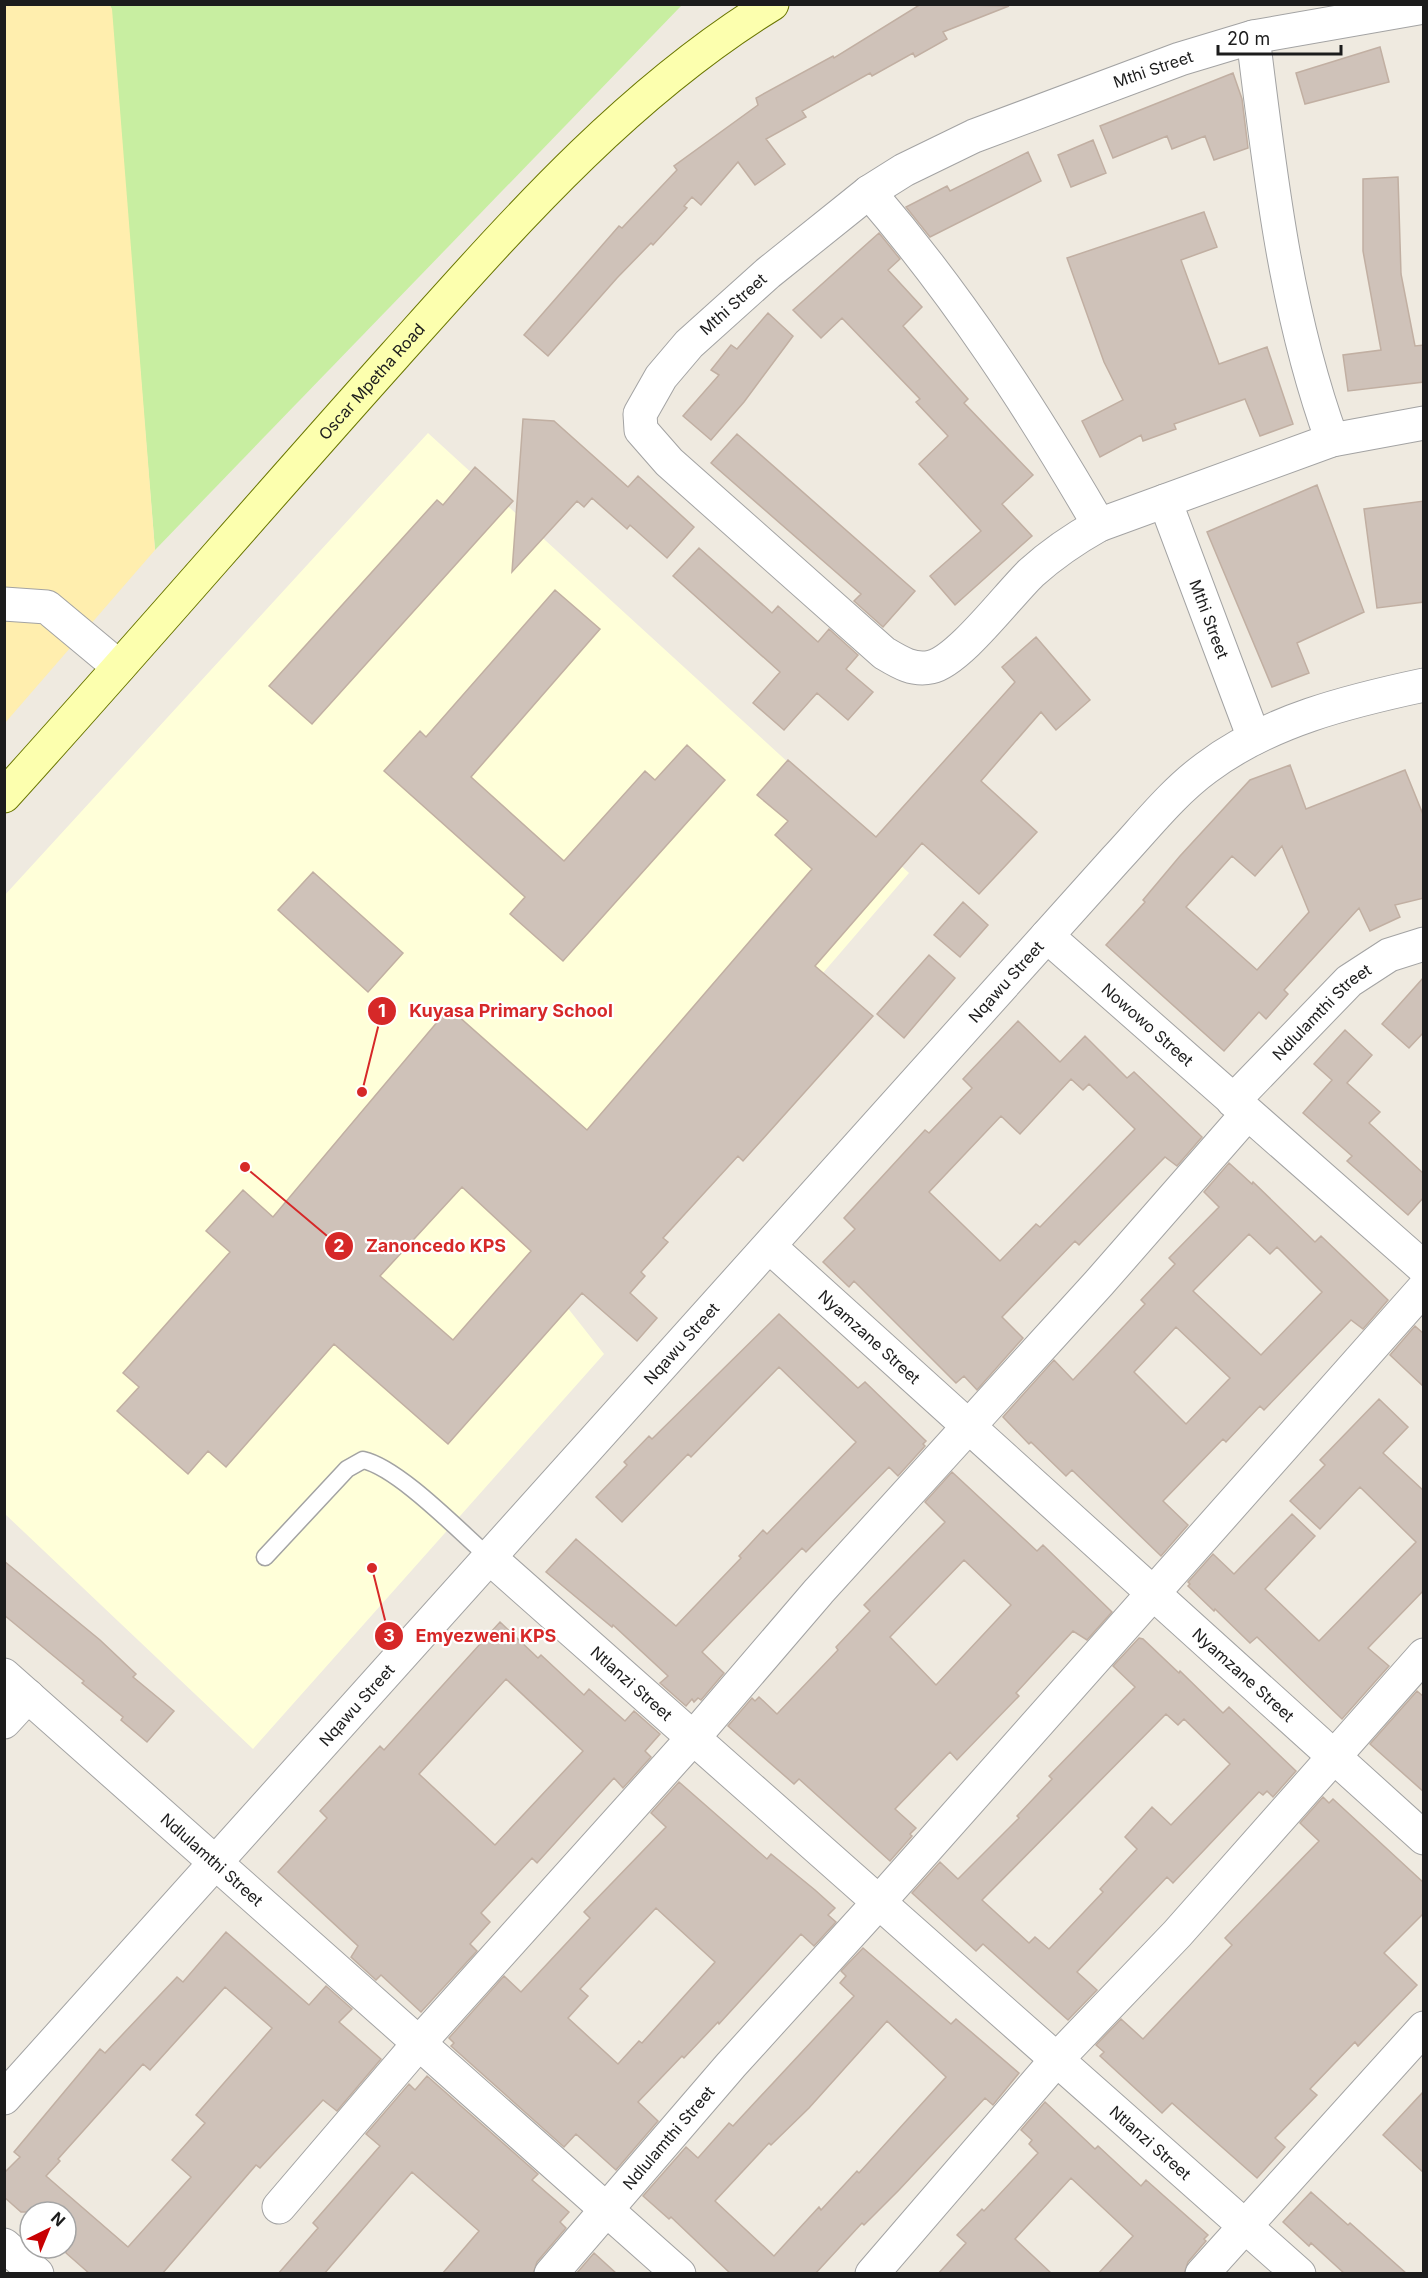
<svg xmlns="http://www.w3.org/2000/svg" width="1428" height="2278" viewBox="0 0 1428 2278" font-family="Inter,sans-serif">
  <rect width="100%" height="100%" fill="#efeae0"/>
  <path fill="#ffffd9" d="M 428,433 L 909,873 L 552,1288 L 604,1354 L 253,1749 L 5,1514 L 4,896 Z"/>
  <path fill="#c8eea1" d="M 110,5 L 682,5 L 155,550 Z"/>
  <path fill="#ffeeae" d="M 5,5 L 110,5 L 112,9 L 155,550 L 5,723 Z"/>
  <path fill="#cfc2b9" stroke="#c1afa2" stroke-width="1.5" fill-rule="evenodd" d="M 921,4 L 1009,6 L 943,32 L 947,39 L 915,57 L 913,53 L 872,76 L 870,73 L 802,111 L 806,117 L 766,139 L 785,164 L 755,185 L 738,162 L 701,205 L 692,197 L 684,206 L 687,208 L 653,245 L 651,243 L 617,278 L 548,356 L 524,335 L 619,226 L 622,228 L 677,170 L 674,166 L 758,105 L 756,98 L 833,56 L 834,58 Z
    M 1380,47 L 1389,82 L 1305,104 L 1296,73 Z
    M 1233,73 L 1242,99 L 1248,148 L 1214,160 L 1205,136 L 1172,149 L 1167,136 L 1113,158 L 1100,126 Z
    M 1093,140 L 1106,173 L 1071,187 L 1058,155 Z
    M 1028,152 L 1041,181 L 930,237 L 906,207 L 947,186 L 950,191 Z
    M 1398,177 L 1401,274 L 1415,346 L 1424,345 L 1424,382 L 1348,391 L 1343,355 L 1381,350 L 1363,251 L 1363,179 Z
    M 1204,212 L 1217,247 L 1181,260 L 1219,364 L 1267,347 L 1293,424 L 1260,436 L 1245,399 L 1174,424 L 1176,429 L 1143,441 L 1141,435 L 1100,457 L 1082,421 L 1123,400 L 1104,362 L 1067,258 Z
    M 879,233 L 900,259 L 888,270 L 922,307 L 903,326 L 968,399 L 964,403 L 1033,475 L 1002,504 L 1032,536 L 955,605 L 930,576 L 981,531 L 919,464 L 948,436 L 916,402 L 920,399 L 842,318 L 821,338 L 793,310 Z
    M 768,313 L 793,336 L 744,402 L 711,440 L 683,416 L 719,375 L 711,370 L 731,345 L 737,349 Z
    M 523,419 L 554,421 L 628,487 L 638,476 L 694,527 L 667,558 L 630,525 L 627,529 L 592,498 L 584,507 L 577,501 L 512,572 Z
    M 737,434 L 915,591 L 883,627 L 854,601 L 861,594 L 711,463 Z
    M 475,467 L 513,501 L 312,724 L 269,686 L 437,500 L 443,505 Z
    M 1317,485 L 1364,612 L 1297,643 L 1309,673 L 1272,687 L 1207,532 Z
    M 1424,501 L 1424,602 L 1377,608 L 1364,509 Z
    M 699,548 L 772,613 L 778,606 L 818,642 L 829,629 L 858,655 L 846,669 L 873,692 L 848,720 L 817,693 L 784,730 L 753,703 L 780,672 L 673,576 Z
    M 555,590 L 600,629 L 471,777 L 564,861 L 645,771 L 655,780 L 687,745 L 725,780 L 563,961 L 510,914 L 525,897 L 384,771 L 420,731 L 426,737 Z
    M 1036,637 L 1090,700 L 1056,730 L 1041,712 L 981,781 L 1037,832 L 979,894 L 922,843 L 815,966 L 873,1016 L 743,1161 L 738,1156 L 663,1238 L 668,1242 L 641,1272 L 645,1276 L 630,1293 L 657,1318 L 637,1341 L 582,1293 L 448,1444 L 334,1344 L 226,1467 L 208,1451 L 188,1474 L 117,1411 L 139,1387 L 123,1373 L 230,1252 L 206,1231 L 243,1190 L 273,1217 L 449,1008 L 587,1130 L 812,869 L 775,835 L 788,821 L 757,795 L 788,760 L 876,837 L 1015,682 L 1002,667 ZM 462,1187 L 531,1251 L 453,1340 L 380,1276 Z
    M 1290,765 L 1306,809 L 1405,770 L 1424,817 L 1424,898 L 1395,905 L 1400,917 L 1370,931 L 1359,908 L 1284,990 L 1288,994 L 1266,1019 L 1259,1012 L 1224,1051 L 1106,945 L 1145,902 L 1143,900 L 1180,856 L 1250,780 ZM 1282,846 L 1309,912 L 1257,970 L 1186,907 L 1232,856 L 1255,876 Z
    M 313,872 L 403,953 L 368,992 L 278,910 Z
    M 963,902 L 988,925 L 960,957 L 934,935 Z
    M 929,955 L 955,978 L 904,1038 L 877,1014 Z
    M 1424,977 L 1424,1032 L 1409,1048 L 1382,1024 Z
    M 1018,1021 L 1060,1062 L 1085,1036 L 1127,1078 L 1134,1072 L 1202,1137 L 1177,1166 L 1165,1157 L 1079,1245 L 1075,1241 L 1002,1317 L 1023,1338 L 977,1390 L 964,1376 L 956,1383 L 854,1281 L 849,1287 L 823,1262 L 855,1229 L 844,1218 L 925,1130 L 929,1133 L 972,1088 L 963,1079 ZM 1071,1079 L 1083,1090 L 1089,1084 L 1135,1129 L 1040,1227 L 1036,1224 L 1000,1261 L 929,1192 L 1001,1116 L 1020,1134 Z
    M 1345,1030 L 1372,1055 L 1347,1083 L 1380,1112 L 1369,1123 L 1424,1174 L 1424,1197 L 1408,1215 L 1347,1161 L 1352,1156 L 1303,1113 L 1332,1080 L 1314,1064 Z
    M 1229,1163 L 1252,1184 L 1253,1182 L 1315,1242 L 1321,1236 L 1388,1300 L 1363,1329 L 1351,1320 L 1264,1410 L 1260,1406 L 1226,1442 L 1223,1439 L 1163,1501 L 1188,1525 L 1161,1556 L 1072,1470 L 1066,1476 L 1031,1442 L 1029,1444 L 1003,1417 L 1054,1360 L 1073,1380 L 1145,1304 L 1141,1300 L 1175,1264 L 1169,1258 L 1219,1207 L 1204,1192 ZM 1249,1234 L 1270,1254 L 1277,1247 L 1322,1292 L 1261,1355 L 1193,1291 ZM 1176,1327 L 1230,1378 L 1186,1424 L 1134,1372 Z
    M 779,1314 L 858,1388 L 865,1382 L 926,1441 L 923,1444 L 925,1446 L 898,1476 L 889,1467 L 806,1552 L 802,1548 L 702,1652 L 724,1673 L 701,1700 L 698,1698 L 694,1702 L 692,1699 L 686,1706 L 660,1683 L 668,1676 L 613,1625 L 612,1627 L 546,1572 L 576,1539 L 676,1626 L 741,1558 L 739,1556 L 763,1530 L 767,1534 L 856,1442 L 779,1367 L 691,1457 L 688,1454 L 622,1522 L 596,1497 L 627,1465 L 624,1462 L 649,1436 L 652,1439 Z
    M 1415,1326 L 1424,1334 L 1424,1387 L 1390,1355 Z
    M 1379,1399 L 1408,1427 L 1383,1453 L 1424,1491 L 1424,1590 L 1368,1648 L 1389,1666 L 1342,1719 L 1257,1637 L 1250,1643 L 1215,1609 L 1214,1611 L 1188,1586 L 1190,1584 L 1188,1582 L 1213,1554 L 1234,1574 L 1292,1514 L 1315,1536 L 1265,1589 L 1319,1641 L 1416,1542 L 1360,1487 L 1320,1529 L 1290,1501 L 1325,1465 L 1320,1460 Z
    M 952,1472 L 1037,1551 L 1043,1545 L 1112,1612 L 1087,1640 L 1073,1631 L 1016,1693 L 1019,1696 L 957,1760 L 950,1752 L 895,1809 L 916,1828 L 910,1834 L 912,1836 L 890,1861 L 799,1779 L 794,1784 L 728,1726 L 752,1698 L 755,1701 L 759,1697 L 777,1714 L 838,1650 L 836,1647 L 870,1611 L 864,1605 L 945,1522 L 925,1502 ZM 964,1560 L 1011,1605 L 936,1685 L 890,1637 Z
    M 4,1561 L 100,1640 L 136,1674 L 133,1677 L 174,1711 L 147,1742 L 121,1720 L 123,1717 L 82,1683 L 84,1681 L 4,1615 Z
    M 500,1622 L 538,1658 L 541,1655 L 584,1695 L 589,1689 L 625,1721 L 634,1711 L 660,1734 L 645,1751 L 651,1757 L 623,1788 L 614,1778 L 537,1863 L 532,1858 L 481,1913 L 490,1922 L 470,1944 L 477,1951 L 421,2012 L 381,1975 L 376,1980 L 351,1957 L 358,1946 L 278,1872 L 327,1818 L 320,1811 L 380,1746 L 384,1750 ZM 506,1679 L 583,1751 L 495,1845 L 419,1774 Z
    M 1139,1638 L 1143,1639 L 1179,1673 L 1180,1671 L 1223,1713 L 1229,1707 L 1296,1771 L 1273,1797 L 1267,1791 L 1263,1795 L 1259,1792 L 1173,1883 L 1167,1877 L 1077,1972 L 1097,1990 L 1068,2020 L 983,1944 L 976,1951 L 912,1893 L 940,1862 L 958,1879 L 1019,1818 L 1017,1816 L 1052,1779 L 1049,1776 L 1135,1687 L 1113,1666 ZM 1166,1714 L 1178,1725 L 1184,1719 L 1230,1764 L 1171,1825 L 1152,1807 L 1125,1837 L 1137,1849 L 1100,1889 L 1103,1892 L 1049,1949 L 1035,1937 L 1029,1943 L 982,1900 Z
    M 1417,1691 L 1424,1697 L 1424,1792 L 1370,1744 Z
    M 679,1782 L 767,1859 L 771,1854 L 815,1890 L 835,1908 L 828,1915 L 836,1922 L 814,1946 L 801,1934 L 719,2024 L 718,2022 L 684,2058 L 682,2056 L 638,2102 L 658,2121 L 616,2170 L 576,2134 L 564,2147 L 451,2046 L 454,2043 L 449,2038 L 504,1976 L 521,1992 L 590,1918 L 584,1912 L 666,1827 L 651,1813 ZM 656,1908 L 715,1962 L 642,2043 L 639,2041 L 618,2064 L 568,2018 L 588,1996 L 580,1989 Z
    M 1323,1797 L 1329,1803 L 1333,1799 L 1424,1883 L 1424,1913 L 1384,1953 L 1417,1985 L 1358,2046 L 1355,2042 L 1310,2089 L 1317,2095 L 1275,2138 L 1285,2147 L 1257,2178 L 1172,2103 L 1162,2113 L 1100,2056 L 1104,2052 L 1096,2045 L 1121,2019 L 1143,2039 L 1232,1945 L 1225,1938 L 1319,1841 L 1300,1823 Z
    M 226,1932 L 309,2005 L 326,1986 L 352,2009 L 339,2022 L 381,2059 L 337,2111 L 323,2100 L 260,2168 L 256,2165 L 162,2274 L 90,2274 L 66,2253 L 66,2212 L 21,2212 L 4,2197 L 4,2173 L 20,2157 L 14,2152 L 100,2049 L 105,2053 L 177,1977 L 183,1982 ZM 225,1987 L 272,2028 L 196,2115 L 205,2123 L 172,2160 L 191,2177 L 128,2247 L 46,2176 L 60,2161 L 58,2159 L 143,2064 L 150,2070 Z
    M 863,1948 L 951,2024 L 956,2019 L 1019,2073 L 993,2105 L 985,2098 L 899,2190 L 864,2225 L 862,2223 L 815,2274 L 731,2274 L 671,2217 L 669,2219 L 643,2196 L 686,2147 L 698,2158 L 729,2123 L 733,2126 L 854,1996 L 840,1983 L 846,1976 L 841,1971 ZM 887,2021 L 946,2077 L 859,2173 L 857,2171 L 821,2210 L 819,2207 L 774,2256 L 715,2201 L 769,2143 L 771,2145 L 809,2108 Z
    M 427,2076 L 538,2174 L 532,2180 L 569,2212 L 560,2222 L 566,2228 L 537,2262 L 533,2274 L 442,2274 L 479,2231 L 412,2172 L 324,2274 L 278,2274 L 318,2228 L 313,2223 L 380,2146 L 366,2134 L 409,2084 L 415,2090 Z
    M 1424,2091 L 1424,2173 L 1383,2135 Z
    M 1045,2102 L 1095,2149 L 1098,2146 L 1141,2186 L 1146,2180 L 1208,2235 L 1204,2239 L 1206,2241 L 1188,2262 L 1184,2274 L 1098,2274 L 1133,2236 L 1071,2178 L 1015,2239 L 1052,2274 L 938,2274 L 966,2243 L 957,2235 L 982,2209 L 984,2211 L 1038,2153 L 1029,2144 L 1032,2140 L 1021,2130 Z
    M 1311,2192 L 1348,2225 L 1350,2223 L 1407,2274 L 1345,2274 L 1311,2243 L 1309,2246 L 1283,2222 Z
    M 594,2253 L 617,2274 L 576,2274 Z"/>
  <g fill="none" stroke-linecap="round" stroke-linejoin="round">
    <g stroke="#a3a3a3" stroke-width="19">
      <path id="lane" d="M 265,1557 L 347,1469 L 363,1460 C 399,1468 460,1532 490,1558"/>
    </g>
    <g stroke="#a3a3a3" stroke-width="35">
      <g id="street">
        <path d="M 1424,7 L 1253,37 L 1180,59 L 974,136 L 904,170 L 869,192 L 768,273 L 689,344 L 661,377 L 640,414 L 641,430 L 669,462 L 884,653 C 899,662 913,671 931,667 C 959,661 1008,595 1031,573 C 1052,554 1074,539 1099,525 L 1332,440 L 1424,423"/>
        <path d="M 1253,37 C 1270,173 1285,311 1332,440"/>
        <path d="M 869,192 C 959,297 1030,406 1099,525"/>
        <path id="s1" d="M 1165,501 L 1254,738"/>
        <path d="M 4,604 L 47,607 L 119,667"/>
        <path id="s2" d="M 1047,936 L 1424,1268"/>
        <path id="s3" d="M 1233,1101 L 1349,981 L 1389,955 L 1424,944"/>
        <path id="s4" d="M 770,1247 L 1424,1838"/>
        <path id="s5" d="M 490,1558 L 1299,2274"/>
        <path id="s6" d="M 4,1675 L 679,2274"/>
        <path d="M 4,1722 L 28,1696"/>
        <path id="s7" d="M 4,2098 L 1116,859 C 1145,828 1172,793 1206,768 C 1268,721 1349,701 1424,685"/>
        <path d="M 279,2207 L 420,2042 L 693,1738 L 819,1591 L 1099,1283 L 1247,1114"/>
        <path d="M 4,2245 L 37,2274"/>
        <path id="s8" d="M 551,2274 L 731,2065 L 879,1902 L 1424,1288"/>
        <path d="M 872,2274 L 1058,2058 L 1177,1934 L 1424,1655"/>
        <path d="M 1202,2274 L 1424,2028"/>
      </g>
    </g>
    <g stroke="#6a7600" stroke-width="35">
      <g id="secondary">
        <path id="s9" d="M 4,796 C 136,650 264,501 395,355 C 510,227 624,95 772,4"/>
      </g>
    </g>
    <use href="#lane" stroke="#fff" stroke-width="16"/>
    <use href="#street" stroke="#fff" stroke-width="33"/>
    <use href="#secondary" stroke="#fcffae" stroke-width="33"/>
  </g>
  <g text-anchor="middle" stroke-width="4.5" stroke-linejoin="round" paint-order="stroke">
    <g font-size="16" fill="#1c1c1c" stroke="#fff">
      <text transform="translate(1153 69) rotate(-19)" y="6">Mthi Street</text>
      <text transform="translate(733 304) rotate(-42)" y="6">Mthi Street</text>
      <text dy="6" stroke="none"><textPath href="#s9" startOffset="554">Oscar Mpetha Road</textPath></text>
      <text dy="6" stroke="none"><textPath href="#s1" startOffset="126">Mthi Street</textPath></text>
      <text dy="6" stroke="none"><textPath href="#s7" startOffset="1500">Nqawu Street</textPath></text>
      <text dy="6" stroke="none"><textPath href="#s3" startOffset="126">Ndlulamthi Street</textPath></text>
      <text dy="6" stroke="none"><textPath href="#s2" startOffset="134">Nowowo Street</textPath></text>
      <text dy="6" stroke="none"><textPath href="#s4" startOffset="134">Nyamzane Street</textPath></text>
      <text dy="6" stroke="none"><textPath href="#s7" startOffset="1014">Nqawu Street</textPath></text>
      <text dy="6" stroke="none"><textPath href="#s4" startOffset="638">Nyamzane Street</textPath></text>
      <text dy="6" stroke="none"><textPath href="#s5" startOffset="189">Ntlanzi Street</textPath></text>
      <text dy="6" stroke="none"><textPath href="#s7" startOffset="528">Nqawu Street</textPath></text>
      <text dy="6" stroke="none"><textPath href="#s6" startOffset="278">Ndlulamthi Street</textPath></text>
      <text dy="6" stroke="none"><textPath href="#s8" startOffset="180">Ndlulamthi Street</textPath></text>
      <text dy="6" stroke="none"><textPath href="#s5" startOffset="882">Ntlanzi Street</textPath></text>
    </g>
  </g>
  <path fill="none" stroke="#d62828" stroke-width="2" d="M362 1092L382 1011M245 1167L339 1246M372 1568L389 1636"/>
  <g fill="#d62828" stroke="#fff" stroke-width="2">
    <circle cx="362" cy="1092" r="6"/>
    <circle cx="245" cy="1167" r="6"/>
    <circle cx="372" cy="1568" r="6"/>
    <circle cx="382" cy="1011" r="15"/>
    <circle cx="339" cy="1246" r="15"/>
    <circle cx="389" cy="1636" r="15"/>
  </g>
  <g font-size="18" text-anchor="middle" font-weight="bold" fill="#fff">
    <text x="382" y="1017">1</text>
    <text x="339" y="1252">2</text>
    <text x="389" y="1642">3</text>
  </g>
  <g font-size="18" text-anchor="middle" font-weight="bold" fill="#d62828" stroke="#fff" stroke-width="4.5" stroke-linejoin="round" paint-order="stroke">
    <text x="511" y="1017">Kuyasa Primary School</text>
    <text x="436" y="1252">Zanoncedo KPS</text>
    <text x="486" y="1642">Emyezweni KPS</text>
  </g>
  <rect width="1428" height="2278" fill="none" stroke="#1c1c1c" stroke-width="12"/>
  <g transform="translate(48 2230) rotate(43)"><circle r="28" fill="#ffffff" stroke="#a4a4a4" stroke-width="1.5"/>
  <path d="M0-4.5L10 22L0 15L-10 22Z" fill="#c80002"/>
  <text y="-9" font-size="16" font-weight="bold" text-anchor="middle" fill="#1c1c1c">N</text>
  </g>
  <path d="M1218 45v9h123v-9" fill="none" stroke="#1c1c1c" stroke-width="3"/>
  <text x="1227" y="45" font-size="18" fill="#1c1c1c" stroke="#ffffff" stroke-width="4.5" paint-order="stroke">20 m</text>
</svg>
